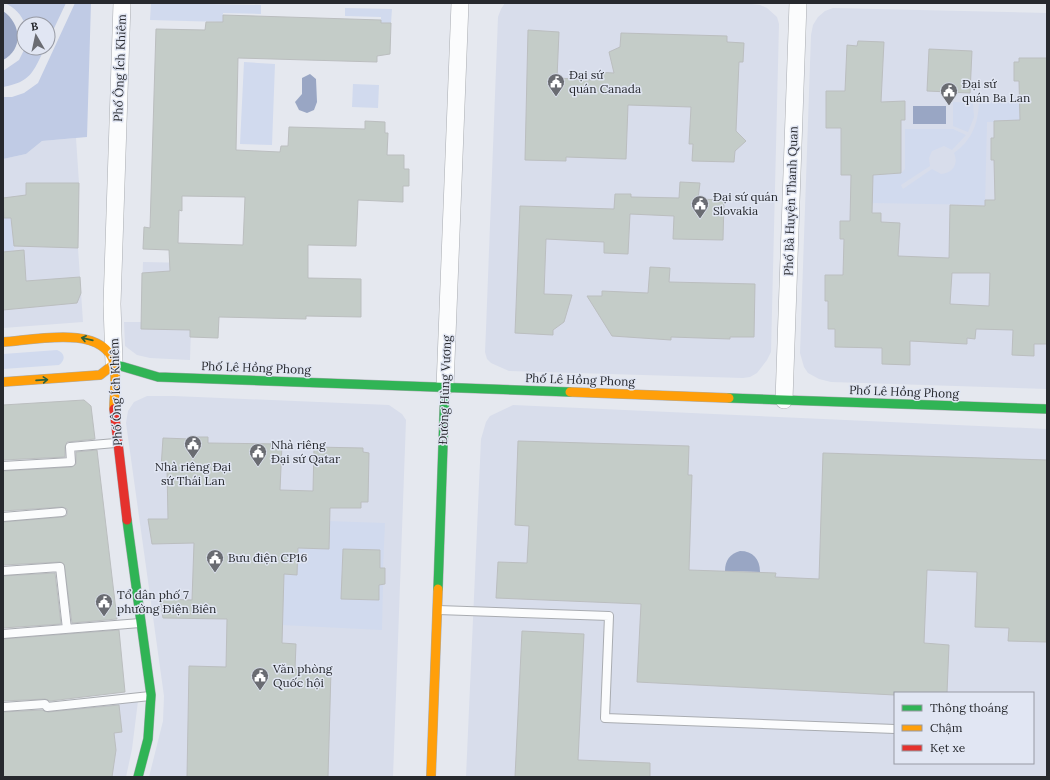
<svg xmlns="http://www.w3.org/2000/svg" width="1050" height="780" viewBox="0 0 1050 780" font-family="Lora,serif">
  <rect width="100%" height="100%" fill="#e5e8ef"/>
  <path fill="#d8ddeb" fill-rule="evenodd" d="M 743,3 L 760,5 L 767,8 L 777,17 L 779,24 L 771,352 L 767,360 L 757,373 L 750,377 L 743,378 L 509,371 L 491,363 L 487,359 L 485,352 L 486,329 L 498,17 L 501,9 L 505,3 Z
    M 833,8 L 1047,13 L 1047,389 L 831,382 L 819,379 L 808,373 L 804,367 L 800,353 L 811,35 L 813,25 L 818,17 L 825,11 Z
    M 76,138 L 79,183 L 78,248 L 83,322 L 3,328 L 3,159 L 26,154 L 42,141 Z
    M 143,262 L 193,263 L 190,360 L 150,358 L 137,355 L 125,346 L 124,322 L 141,322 Z
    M 147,396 L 174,396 L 389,405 L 402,414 L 406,420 L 393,777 L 149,777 L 163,721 L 164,696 L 126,423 L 128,411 L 134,402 Z
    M 513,405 L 1047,429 L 1047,777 L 466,777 L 481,439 L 486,422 L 490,416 ZM 895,693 L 1033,693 L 1033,763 L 895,763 Z
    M 138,701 L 132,749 L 126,777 L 13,777 L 48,738 L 45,711 Z"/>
  <path fill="#d1daee" d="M 151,3 L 261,5 L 261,14 L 223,13 L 223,22 L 150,20 Z
    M 345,8 L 392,9 L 391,23 L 381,23 L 381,17 L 345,16 Z
    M 244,62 L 275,64 L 272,145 L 240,144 Z
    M 353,84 L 379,85 L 378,108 L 352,107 Z
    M 1019,94 L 1047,120 L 987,122 L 985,205 L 872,203 L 873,175 L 901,173 L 905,169 L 905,129 L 953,129 L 966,135 L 952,150 L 944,146 L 932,151 L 929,158 L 930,166 L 901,185 L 903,189 L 932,169 L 941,174 C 952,173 959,165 954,153 C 972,140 978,124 979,103 L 1019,102 Z
    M 953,102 L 973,103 L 974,117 L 968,132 L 953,126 Z
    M 3,204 L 4,218 L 11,218 L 14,251 L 3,252 Z
    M 57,350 C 65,353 66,360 59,365 L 3,369 L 3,354 Z
    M 298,520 L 385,523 L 383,568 L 380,568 L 380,550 L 343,549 L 341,599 L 378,600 L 379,584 L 383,585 L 382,630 L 282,625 L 284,574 L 297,574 L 298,548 L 316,548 Z"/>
  <path fill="#c0cbe5" d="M 5,3 L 66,3 L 48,41 L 48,24 L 25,24 C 21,14 15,8 5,3 Z
    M 75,3 L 91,3 L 87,137 L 42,141 L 26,154 L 3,159 L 3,97 L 12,97 L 24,93 L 38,83 Z
    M 25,48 L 45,48 C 33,72 31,82 3,87 L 3,71 L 19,60 Z"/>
  <path fill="#99a6c4" d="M 3,11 C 21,23 24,49 3,60 Z
    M 310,74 L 316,79 L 317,102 L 314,110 L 307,113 L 299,110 L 295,102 L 302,94 L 302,78 Z
    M 913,106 L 946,106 L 946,124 L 913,124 Z
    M 740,551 C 753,551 760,559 760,572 L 725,571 C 725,560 730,554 740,551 Z"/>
  <path fill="#c4ccc8" stroke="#bbbebf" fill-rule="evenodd" d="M 223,15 L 381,20 L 381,23 L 391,23 L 390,54 L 377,56 L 377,62 L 238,58 L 236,150 L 280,152 L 281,146 L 288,146 L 289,127 L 365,129 L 365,121 L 385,122 L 385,133 L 388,133 L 387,155 L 404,155 L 404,169 L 409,169 L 409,186 L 403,186 L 403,202 L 358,200 L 356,246 L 308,245 L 308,278 L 361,279 L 361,317 L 306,316 L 306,319 L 219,317 L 218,338 L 190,337 L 190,330 L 141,329 L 142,273 L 170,271 L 169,250 L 143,249 L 144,227 L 150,228 L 156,29 L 205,30 L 206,22 L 223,22 ZM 182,196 L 245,197 L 243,245 L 178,243 L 179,210 L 182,211 Z
    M 528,30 L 559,32 L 557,78 L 592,80 L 592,72 L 614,73 L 609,52 L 620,47 L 621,33 L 727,36 L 727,42 L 744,43 L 743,62 L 739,62 L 736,131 L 746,141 L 735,151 L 734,162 L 692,161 L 693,144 L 689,144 L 691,107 L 628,105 L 626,159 L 566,157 L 566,161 L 525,160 Z
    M 858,41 L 884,42 L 881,102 L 905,101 L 905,120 L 901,120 L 901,173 L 873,175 L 872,213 L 881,213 L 881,222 L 900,223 L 898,256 L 949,258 L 950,205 L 985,206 L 985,200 L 995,200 L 994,160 L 991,160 L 991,138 L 994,138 L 994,121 L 1020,120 L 1019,81 L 1014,81 L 1014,62 L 1019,62 L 1019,58 L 1047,58 L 1047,344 L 1034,344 L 1034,356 L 1012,355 L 1013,330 L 976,329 L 975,339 L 967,338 L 967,344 L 910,341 L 910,365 L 882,364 L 882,348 L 835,347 L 835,329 L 828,329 L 828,301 L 825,301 L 825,275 L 843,275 L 844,239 L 840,239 L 840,221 L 850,221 L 851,175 L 841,175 L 841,128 L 826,128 L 826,91 L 845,91 L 847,45 L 857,46 ZM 952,273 L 990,273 L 989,306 L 950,304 Z
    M 929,49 L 972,51 L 970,93 L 927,91 Z
    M 680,182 L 700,183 L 698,199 L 724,200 L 723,240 L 673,239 L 674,216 L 630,214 L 628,254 L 604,253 L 604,242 L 546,239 L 544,294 L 572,295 L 564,322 L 553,330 L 553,335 L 515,333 L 520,206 L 614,209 L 615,194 L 631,194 L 631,197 L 679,198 Z
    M 26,183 L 79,183 L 78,248 L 14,246 L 11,218 L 4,218 L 3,198 L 26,195 Z
    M 24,250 L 26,281 L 80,277 L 81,293 L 77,303 L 3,310 L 3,252 Z
    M 650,267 L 670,268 L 669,282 L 755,284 L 754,337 L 730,337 L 730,339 L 671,337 L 671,340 L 612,336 L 587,296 L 602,296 L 602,291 L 648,293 Z
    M 84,400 L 91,406 L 95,439 L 67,442 L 65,447 L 65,457 L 3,460 L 3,405 Z
    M 190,437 L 208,437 L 208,443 L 282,444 L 280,490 L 313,491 L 314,447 L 363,448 L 363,452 L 369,453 L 368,502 L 361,502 L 361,508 L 330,508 L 329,549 L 298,548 L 297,575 L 284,574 L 282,643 L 296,644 L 295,669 L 331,670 L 328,777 L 187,777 L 189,666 L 226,667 L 227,619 L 163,618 L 160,599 L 192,600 L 194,543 L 152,544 L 148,519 L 168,519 L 167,468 L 161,468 L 163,438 L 190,439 Z
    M 518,441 L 689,446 L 688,475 L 692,475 L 689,570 L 776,573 L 775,577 L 819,579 L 823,453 L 1047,460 L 1046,642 L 1008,641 L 1009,628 L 975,627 L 977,572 L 927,570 L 924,643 L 949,645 L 947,693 L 895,693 L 895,695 L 637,682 L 641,604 L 496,598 L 498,562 L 527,563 L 529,526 L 515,525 Z
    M 97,450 L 117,619 L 72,623 L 64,564 L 60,562 L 3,565 L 3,522 L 63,517 L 67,515 L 67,509 L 62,507 L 3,511 L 3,471 L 72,467 L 76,464 L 76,452 Z
    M 343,549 L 380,550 L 380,568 L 385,568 L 385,584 L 379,585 L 379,600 L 341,599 Z
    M 55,573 L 61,624 L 3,628 L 3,576 Z
    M 119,630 L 125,692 L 50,701 L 45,699 L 3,701 L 3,639 Z
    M 522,631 L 584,634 L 578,760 L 650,763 L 650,777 L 515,777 Z
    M 119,705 L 122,732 L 114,733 L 116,750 L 112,777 L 3,777 L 3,712 L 42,710 L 48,712 Z"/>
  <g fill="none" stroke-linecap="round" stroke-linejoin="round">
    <g stroke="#a9acb1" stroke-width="10">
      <path id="lane" d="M 3,466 L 71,462 L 70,447 L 115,443
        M 3,517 L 62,512
        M 3,571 L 60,567 L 67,629
        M 438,610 L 609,616 L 605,718 L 895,729
        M 3,634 L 140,623
        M 3,707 L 45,704 L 47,707 L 150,696"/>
    </g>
    <g stroke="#a9acb1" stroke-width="18">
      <path id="street" d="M 114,363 L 112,304 L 122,3
        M 445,387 L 460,3
        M 784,400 L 798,3"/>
    </g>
    <g stroke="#a9acb1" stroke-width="10">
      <path id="fast" d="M 114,364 L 158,377 L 570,392
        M 729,398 L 1047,409
        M 127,520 L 151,695 L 148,739 L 138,777
        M 438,589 L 445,387"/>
    </g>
    <g stroke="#a9acb1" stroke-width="10">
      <path id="slow" d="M 3,342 C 34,340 103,324 114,363 C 117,375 114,396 114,409
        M 3,382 L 100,375 L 114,364
        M 570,392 L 729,398
        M 431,777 L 438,589"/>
    </g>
    <g stroke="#a9acb1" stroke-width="10">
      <path id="jam" d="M 114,409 L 127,520"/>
    </g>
    <use href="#lane" stroke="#fbfcfd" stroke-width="8"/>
    <use href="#street" stroke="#fbfcfd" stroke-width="17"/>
    <use href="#fast" stroke="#30b455" stroke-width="9"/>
    <use href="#slow" stroke="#ff9f0a" stroke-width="9"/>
    <use href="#jam" stroke="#e5322d" stroke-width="9"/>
  </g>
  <defs><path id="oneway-shaft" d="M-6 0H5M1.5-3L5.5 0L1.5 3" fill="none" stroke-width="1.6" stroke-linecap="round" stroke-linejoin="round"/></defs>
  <g stroke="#2b613e">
    <use href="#oneway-shaft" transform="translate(87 339) rotate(-167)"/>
    <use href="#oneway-shaft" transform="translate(42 380) rotate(-4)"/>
  </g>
  <defs>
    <g id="civic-pin" transform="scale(0.9)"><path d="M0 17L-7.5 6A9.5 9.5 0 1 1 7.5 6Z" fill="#6a6c72" stroke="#e1e6f3"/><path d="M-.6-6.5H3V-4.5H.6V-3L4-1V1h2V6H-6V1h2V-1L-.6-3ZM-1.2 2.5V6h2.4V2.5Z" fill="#fff"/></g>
  </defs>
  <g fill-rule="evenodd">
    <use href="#civic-pin" x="556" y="82"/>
    <use href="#civic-pin" x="949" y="91"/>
    <use href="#civic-pin" x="700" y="204"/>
    <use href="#civic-pin" x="193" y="444"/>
    <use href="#civic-pin" x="258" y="452"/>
    <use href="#civic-pin" x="215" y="558"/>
    <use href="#civic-pin" x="104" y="602"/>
    <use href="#civic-pin" x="260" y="676"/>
  </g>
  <g text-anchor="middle" stroke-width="3" stroke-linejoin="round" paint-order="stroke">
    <g font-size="12" fill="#27292e" stroke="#e1e6f3">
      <text transform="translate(120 68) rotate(-88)" y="4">Phố Ông Ích Khiêm</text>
      <text transform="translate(791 201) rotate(-88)" y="4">Phố Bà Huyện Thanh Quan</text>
      <text transform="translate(256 368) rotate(2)" y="4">Phố Lê Hồng Phong</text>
      <text transform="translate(580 380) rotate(2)" y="4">Phố Lê Hồng Phong</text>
      <text transform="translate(445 390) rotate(-88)" y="4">Đường Hùng Vương</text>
      <text transform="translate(116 392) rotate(-92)" y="4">Phố Ông Ích Khiêm</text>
      <text transform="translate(904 392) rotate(2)" y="4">Phố Lê Hồng Phong</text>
    </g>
    <g font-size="12" fill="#27292e" stroke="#e1e6f3" text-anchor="start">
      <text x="569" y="79">Đại sứ<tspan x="569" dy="14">quán Canada</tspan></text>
      <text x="962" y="88">Đại sứ<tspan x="962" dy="14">quán Ba Lan</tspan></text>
      <text x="713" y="201">Đại sứ quán<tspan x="713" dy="14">Slovakia</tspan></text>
      <text x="271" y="449">Nhà riêng<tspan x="271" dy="14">Đại sứ Qatar</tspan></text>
      <text x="193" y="471" text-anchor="middle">Nhà riêng Đại<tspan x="193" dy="14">sứ Thái Lan</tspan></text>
      <text x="228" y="562">Bưu điện CP16</text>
      <text x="117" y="599">Tổ dân phố 7<tspan x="117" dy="14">phường Điện Biên</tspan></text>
      <text x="273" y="673">Văn phòng<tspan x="273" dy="14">Quốc hội</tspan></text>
    </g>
  </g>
  <rect width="1050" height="780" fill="none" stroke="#27292e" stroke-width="8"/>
  <rect x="894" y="692" width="140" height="72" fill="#e1e6f3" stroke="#979aa4"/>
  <rect x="902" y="705" width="20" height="6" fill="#30b455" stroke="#979aa4"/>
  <text x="930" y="712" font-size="12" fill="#27292e">Thông thoáng</text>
  <rect x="902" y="725" width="20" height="6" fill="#ff9f0a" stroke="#979aa4"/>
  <text x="930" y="732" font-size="12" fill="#27292e">Chậm</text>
  <rect x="902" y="745" width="20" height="6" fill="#e5322d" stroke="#979aa4"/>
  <text x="930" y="752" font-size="12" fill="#27292e">Kẹt xe</text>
  <g transform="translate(36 36) rotate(351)"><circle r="19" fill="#e1e6f3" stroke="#979aa4"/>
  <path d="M0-3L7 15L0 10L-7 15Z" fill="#6a6c72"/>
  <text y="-6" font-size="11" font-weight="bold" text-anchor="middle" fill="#27292e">B</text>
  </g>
</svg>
